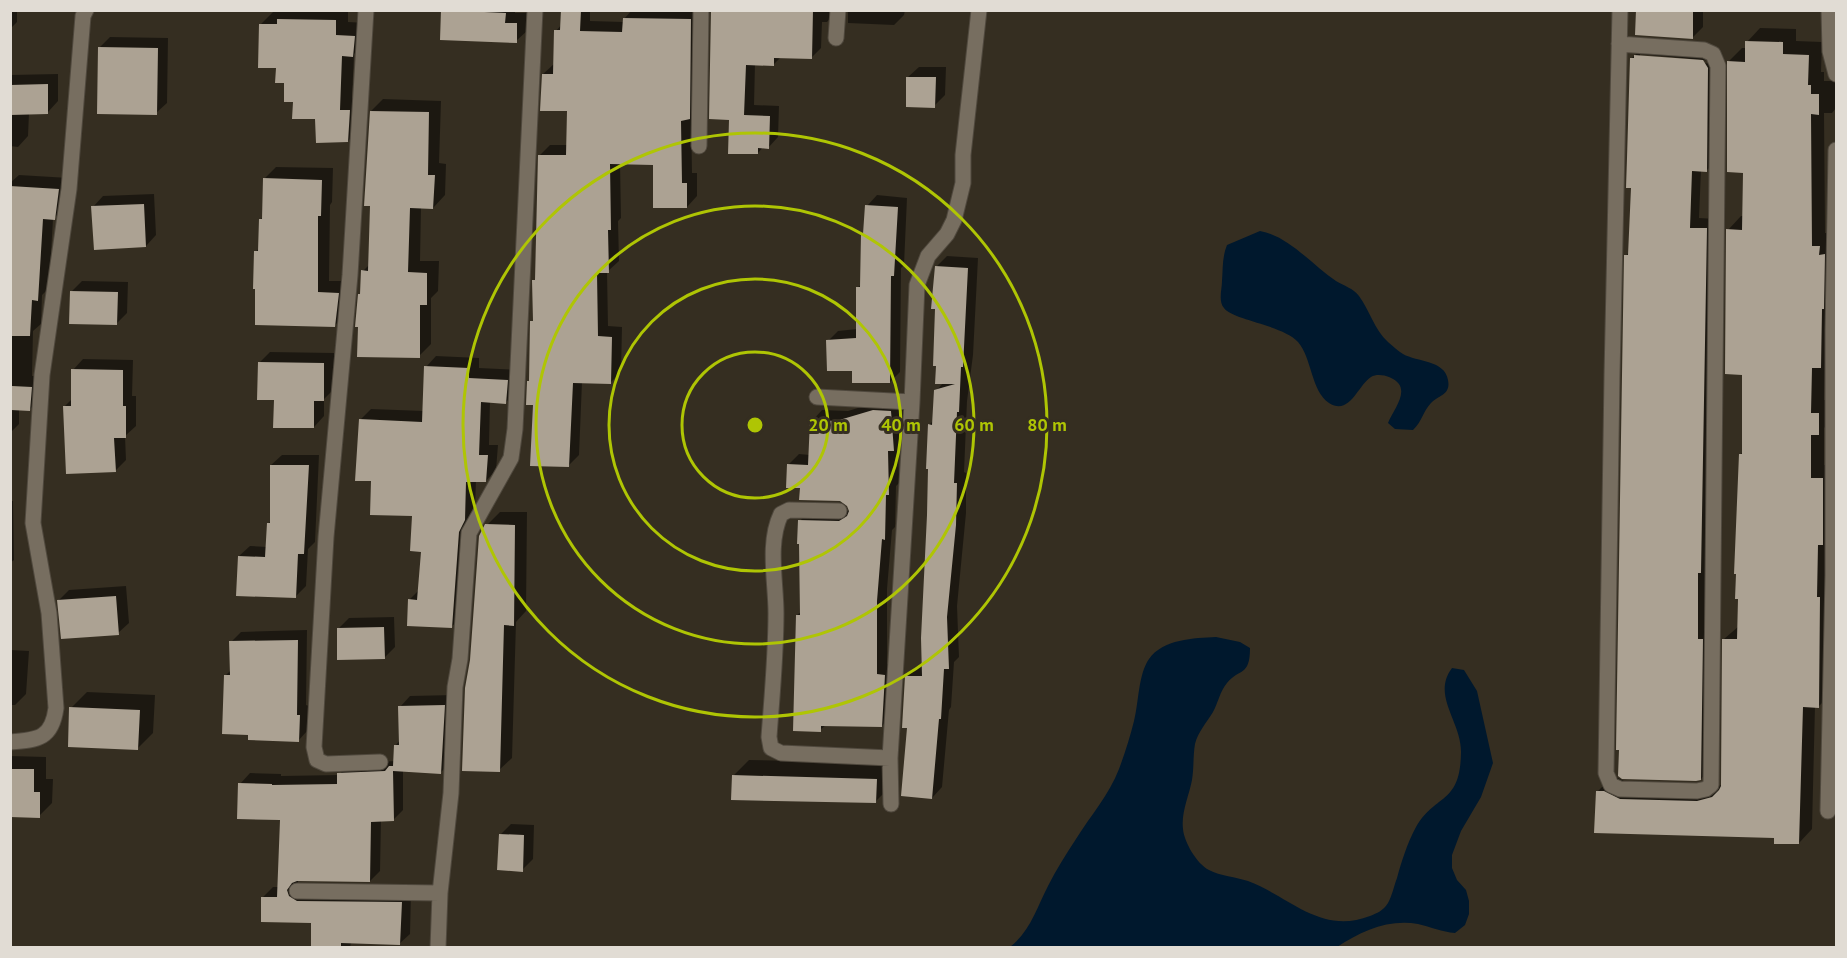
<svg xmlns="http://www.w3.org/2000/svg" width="1847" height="958" viewBox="0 0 1847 958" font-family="'PT Sans',sans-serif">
  <rect width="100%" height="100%" fill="#352e21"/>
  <path fill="#00182d" d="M 1260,231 C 1289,236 1312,265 1336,281 C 1344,286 1353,288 1359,296 C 1370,311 1374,329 1388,342 C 1393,346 1398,351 1403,354 C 1417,362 1445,360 1448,380 C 1451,395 1439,395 1431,403 C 1423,411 1422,422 1413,430 L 1395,429 L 1388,423 C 1394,408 1414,387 1389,377 C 1384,375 1376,374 1371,377 C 1358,385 1350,416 1329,403 C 1311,391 1312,358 1298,342 C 1283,325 1232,320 1224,308 C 1218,301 1222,289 1222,281 C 1223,269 1222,257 1227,245 Z
    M 1216,637 L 1240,642 L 1250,648 C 1250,677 1239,668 1227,683 C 1220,691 1218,703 1213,712 C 1207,722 1198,732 1195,744 C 1193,755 1194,768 1192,780 C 1189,796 1181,812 1183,829 C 1184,842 1197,864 1209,870 C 1220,876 1236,877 1248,881 C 1290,897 1321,935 1370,916 C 1377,913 1383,911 1388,903 C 1392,896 1394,886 1397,878 C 1402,860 1407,844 1416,827 C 1436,793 1460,805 1461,753 C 1462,722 1431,696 1452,668 L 1464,670 L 1477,691 L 1493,763 L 1481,797 L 1461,831 L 1452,855 L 1452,868 L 1457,880 L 1466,890 L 1469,901 L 1469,914 L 1465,925 L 1455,933 C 1442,932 1431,927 1418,924 C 1388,919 1362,931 1337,947 L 1010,947 C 1030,932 1037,907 1048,886 C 1056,870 1066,854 1076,839 C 1091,815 1109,795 1119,769 C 1125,753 1130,737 1134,721 C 1139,702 1138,675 1149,659 C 1163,639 1194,638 1216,637 Z"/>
  <path fill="#0007" fill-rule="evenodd" d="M 10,10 L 17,10 L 17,22 L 10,29 Z
    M 287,10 L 348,10 L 348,22 L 367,23 L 366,42 L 354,54 L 352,98 L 362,98 L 361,128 L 348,141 L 294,101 L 278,67 L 261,24 L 274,11 Z
    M 443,10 L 515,10 L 515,13 L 527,13 L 527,31 L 516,41 Z
    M 563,10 L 590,10 L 590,21 L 624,22 L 624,19 L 632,10 L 701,10 L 700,107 L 691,115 L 692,173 L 697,173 L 697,196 L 687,207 L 655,164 L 620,163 L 621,218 L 618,221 L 619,261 L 607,272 L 608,326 L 622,327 L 621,372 L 611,382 L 582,382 L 579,455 L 568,466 L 534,404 L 529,381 L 531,379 L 532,322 L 535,319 L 534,281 L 537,278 L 539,156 L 550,145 L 568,145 L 569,110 L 543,74 L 554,64 L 556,31 L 562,24 Z
    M 712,10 L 837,10 L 827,22 L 822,22 L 821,48 L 811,58 L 781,57 L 774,64 L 755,64 L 754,105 L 779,106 L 778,137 L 768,148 L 763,147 L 758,153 L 731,119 Z
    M 848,10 L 905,10 L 904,15 L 894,25 L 848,23 Z
    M 1638,10 L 1703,10 L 1703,27 L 1692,38 Z
    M 1760,28 L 1796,29 L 1796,41 L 1822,42 L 1821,72 L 1824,72 L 1824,81 L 1836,81 L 1836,108 L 1832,113 L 1824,113 L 1825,233 L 1836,233 L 1834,353 L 1825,362 L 1824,400 L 1832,400 L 1832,420 L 1824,428 L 1824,465 L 1836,465 L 1832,693 L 1818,707 L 1815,706 L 1812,829 L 1799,843 L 1776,836 L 1596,831 L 1597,792 L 1611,778 L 1618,778 L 1634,786 L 1711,788 L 1722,785 L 1724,639 L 1739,626 L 1740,455 L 1744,451 L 1744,373 L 1728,230 L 1741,216 L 1744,216 L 1744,172 L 1728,62 L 1742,48 L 1747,48 L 1747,42 Z
    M 110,37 L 168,38 L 167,103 L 156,113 L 99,48 Z
    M 1642,48 L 1716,51 L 1717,160 L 1707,170 L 1701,170 L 1699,218 L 1716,219 L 1711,768 L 1701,779 L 1626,256 L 1629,252 L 1632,187 L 1632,58 ZM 1640,54 L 1713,61 L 1713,64 L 1640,57 Z
    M 919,67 L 946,67 L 945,95 L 934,106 L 908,77 Z
    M 58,74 L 58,101 L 48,112 L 29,113 L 28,136 L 18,147 L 10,146 L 10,75 Z
    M 383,99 L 441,101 L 439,163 L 446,164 L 445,195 L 433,208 L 421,207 L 420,261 L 439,261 L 438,291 L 431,298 L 431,344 L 419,356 L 360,294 L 362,292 L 363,271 L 370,264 L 371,111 Z
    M 276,167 L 333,168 L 332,202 L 330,205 L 329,281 L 350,281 L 347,313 L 335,325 L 256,252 L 259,248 L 260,220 L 263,217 L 264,179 Z
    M 19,175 L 69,178 L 65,207 L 53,219 L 49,288 L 42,295 L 41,324 L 33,331 L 32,376 L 42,376 L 41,398 L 29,410 L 19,409 L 19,424 L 10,433 L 10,183 Z
    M 154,194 L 156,235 L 146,246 L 93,207 L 103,196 Z
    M 877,195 L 907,198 L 904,265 L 901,268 L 900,372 L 890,382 L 854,370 L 828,341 L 838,331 L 857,329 L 857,288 L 862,284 L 867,206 Z
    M 947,256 L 978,258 L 973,355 L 967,401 L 964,472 L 966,473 L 966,513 L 957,606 L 959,657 L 954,662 L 951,707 L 949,710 L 942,787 L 932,798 L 909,726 L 906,676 L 917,666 L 923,666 L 929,515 L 929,425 L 934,420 L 936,391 L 944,382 L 936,267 Z
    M 82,281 L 128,282 L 127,313 L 117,323 L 71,292 Z
    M 270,352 L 334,353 L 334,389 L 324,399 L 324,416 L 314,427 L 275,399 L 259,363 Z
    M 436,356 L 479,358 L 479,368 L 518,370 L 516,392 L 506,402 L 490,401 L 489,445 L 498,445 L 496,470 L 486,481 L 476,480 L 475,508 L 463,616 L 452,626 L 409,600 L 419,590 L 422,550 L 413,514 L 372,480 L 361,419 L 371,409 L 424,411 L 426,367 Z
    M 83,359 L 133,360 L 132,396 L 136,396 L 136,426 L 125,436 L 126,460 L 115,471 L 64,407 L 72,399 L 73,370 Z
    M 884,400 L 902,401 L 904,439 L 898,445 L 899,483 L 896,486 L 895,527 L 892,530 L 887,589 L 887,664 L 895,665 L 892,715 L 882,726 L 826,725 L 820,730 L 797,615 L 801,612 L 800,521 L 810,510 L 850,511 L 848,505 L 840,500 L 802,487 L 788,465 L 799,454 L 810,455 L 812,421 L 822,410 L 848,411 Z
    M 282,455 L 319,455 L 315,542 L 308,549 L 306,586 L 295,597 L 239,556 L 250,546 L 267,547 L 269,523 L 271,521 L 271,465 Z
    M 10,501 L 13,501 L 14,560 L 10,563 Z
    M 500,512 L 527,512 L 526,611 L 516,622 L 512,758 L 499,770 L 471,660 L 487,525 Z
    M 126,586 L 129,623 L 118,633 L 58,601 L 69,590 Z
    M 394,617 L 395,647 L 384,658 L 339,628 L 349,618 Z
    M 307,630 L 306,705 L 309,706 L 308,730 L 298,741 L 250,733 L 225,676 L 232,669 L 231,642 L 241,632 Z
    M 10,650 L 29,651 L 26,694 L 15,705 L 10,705 Z
    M 87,692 L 155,695 L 153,733 L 137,749 L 71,708 Z
    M 454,695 L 451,762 L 441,772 L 403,770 L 403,810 L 393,820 L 381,820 L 380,871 L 370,881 L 298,880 L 298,886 L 411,893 L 410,934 L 399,944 L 351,942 L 350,948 L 312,948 L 313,922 L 263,897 L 273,887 L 279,887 L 281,819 L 240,784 L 250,773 L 281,774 L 281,776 L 339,775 L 349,764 L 395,761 L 396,745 L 400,740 L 400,707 L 410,696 Z
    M 10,756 L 46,757 L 46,779 L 53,779 L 52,803 L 39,816 L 10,816 Z
    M 749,760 L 892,763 L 891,786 L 875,802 L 733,776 Z
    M 511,824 L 534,825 L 533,859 L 522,870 L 500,835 Z"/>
  <path fill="#aca293" d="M 441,10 L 506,13 L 505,23 L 517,23 L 517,43 L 440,40 Z
    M 561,10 L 581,10 L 580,31 L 622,32 L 623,18 L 691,19 L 690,119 L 681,121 L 682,183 L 687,183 L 687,208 L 653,208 L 653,165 L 610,164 L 611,230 L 608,230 L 609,273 L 597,273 L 598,336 L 612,337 L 611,384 L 573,383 L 569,467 L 530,466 L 533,405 L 526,405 L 527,381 L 529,381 L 530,321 L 533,321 L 532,280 L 535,280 L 538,155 L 566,155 L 567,111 L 540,111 L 542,74 L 553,74 L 554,30 L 560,30 Z
    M 711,10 L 813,10 L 812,59 L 774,58 L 774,66 L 746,65 L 744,115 L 770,116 L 769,149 L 758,148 L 758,154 L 728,154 L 729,120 L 709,119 Z
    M 1636,10 L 1693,10 L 1693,39 L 1635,35 Z
    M 277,19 L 336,20 L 336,35 L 355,36 L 353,57 L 342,56 L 340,110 L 350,110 L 348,142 L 316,143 L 315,119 L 292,119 L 293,102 L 284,102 L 284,83 L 275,83 L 276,68 L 258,68 L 259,24 L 277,24 Z
    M 1745,41 L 1783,42 L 1783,54 L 1809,55 L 1808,85 L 1811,85 L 1811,94 L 1819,94 L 1819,115 L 1811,114 L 1812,246 L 1820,246 L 1819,255 L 1825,254 L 1824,309 L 1822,309 L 1821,368 L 1812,368 L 1811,413 L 1819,413 L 1819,435 L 1811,435 L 1811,478 L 1823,478 L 1823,545 L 1818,545 L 1817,597 L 1820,597 L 1819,708 L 1803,707 L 1799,844 L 1774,844 L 1774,838 L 1594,833 L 1596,791 L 1604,791 L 1620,799 L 1697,801 L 1712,797 L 1719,790 L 1721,786 L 1722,639 L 1737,639 L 1738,599 L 1735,599 L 1736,574 L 1734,574 L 1739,454 L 1742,454 L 1742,375 L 1725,374 L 1726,229 L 1742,230 L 1743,173 L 1727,172 L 1727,61 L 1745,62 Z
    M 98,47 L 158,48 L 157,115 L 97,114 Z
    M 1634,55 L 1703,60 L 1708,68 L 1707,172 L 1692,171 L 1690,228 L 1707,228 L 1701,573 L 1698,573 L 1698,639 L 1703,639 L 1701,780 L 1696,781 L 1622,779 L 1618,776 L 1619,750 L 1616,750 L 1622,375 L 1624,255 L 1628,255 L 1631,188 L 1626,188 L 1627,158 L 1630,58 L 1634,58 Z
    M 906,77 L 936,77 L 935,108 L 906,107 Z
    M 48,84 L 48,114 L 10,115 L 10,85 Z
    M 370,111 L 429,112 L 428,175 L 435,175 L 433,209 L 410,208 L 408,272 L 427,273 L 427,305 L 420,305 L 420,358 L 357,357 L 358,327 L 355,327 L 358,294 L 360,294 L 361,270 L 368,271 L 370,206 L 364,206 Z
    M 263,178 L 322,180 L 321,216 L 318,216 L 318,292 L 339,293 L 335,327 L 255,325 L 255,289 L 253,289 L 254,251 L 258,251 L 259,219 L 262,219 Z
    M 10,186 L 59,189 L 55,220 L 43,219 L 38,301 L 32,300 L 30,336 L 10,336 Z
    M 144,204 L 146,247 L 94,250 L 91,206 Z
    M 865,205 L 898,207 L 894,276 L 891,276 L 890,383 L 852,383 L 852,371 L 827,371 L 826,340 L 856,338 L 856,287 L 860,287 L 861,234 L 863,234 Z
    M 935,266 L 968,268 L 963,367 L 961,367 L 959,412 L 957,412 L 954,483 L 957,483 L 956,525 L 947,617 L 949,669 L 944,669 L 941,719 L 939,719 L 932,799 L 901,796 L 907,728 L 902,728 L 905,676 L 922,676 L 921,638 L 927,515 L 928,469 L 926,469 L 928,424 L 932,425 L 934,390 L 955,384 L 935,384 L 936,366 L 933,366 L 935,309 L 931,309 Z
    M 70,291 L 118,292 L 117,325 L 69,324 Z
    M 258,362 L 324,363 L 324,401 L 314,401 L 314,428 L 273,428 L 274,400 L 257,400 Z
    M 424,366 L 469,368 L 469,378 L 508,380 L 506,404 L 481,402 L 479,455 L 488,455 L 486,482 L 466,482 L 465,520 L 459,532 L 452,628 L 407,626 L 408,599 L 417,600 L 421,552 L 410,551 L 412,516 L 370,515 L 371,481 L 355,481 L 359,419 L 422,422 Z
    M 71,369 L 123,370 L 123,406 L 126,406 L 126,438 L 114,438 L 116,472 L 66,474 L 63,406 L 71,406 Z
    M 12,386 L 32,387 L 30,411 L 11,410 Z
    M 873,410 L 891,411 L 894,451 L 888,451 L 889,495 L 886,495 L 885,540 L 882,539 L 877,601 L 877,674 L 885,675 L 882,727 L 821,726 L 821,732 L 793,731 L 796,615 L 800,615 L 799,544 L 797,544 L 798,520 L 839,521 L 847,516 L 849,511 L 847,506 L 840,501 L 799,500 L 800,488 L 786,488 L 787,464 L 808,465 L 810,420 L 836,421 Z
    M 270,465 L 309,465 L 304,554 L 298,554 L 296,598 L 236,596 L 238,556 L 265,557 L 267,523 L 270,523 Z
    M 485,524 L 515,525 L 514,626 L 504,625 L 500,772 L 462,771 L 465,688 L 470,660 L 479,536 Z
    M 116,596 L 119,635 L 61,639 L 57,600 Z
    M 384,627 L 385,659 L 337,660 L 337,628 Z
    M 298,640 L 297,715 L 300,715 L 299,742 L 248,740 L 248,735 L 222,734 L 224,675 L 230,675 L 229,641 Z
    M 445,705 L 441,774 L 393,771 L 394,821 L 371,822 L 370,882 L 297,881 L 292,883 L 287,890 L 289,896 L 297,901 L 402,902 L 400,945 L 341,943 L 341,948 L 311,948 L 311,923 L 261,922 L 261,897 L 277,897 L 280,820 L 237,819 L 238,783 L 272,784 L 272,785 L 337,784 L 337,773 L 385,771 L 389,766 L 393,766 L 394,745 L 399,745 L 398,706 Z
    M 69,707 L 140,710 L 138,750 L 68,747 Z
    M 10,769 L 34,769 L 34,792 L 40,792 L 40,818 L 10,817 Z
    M 732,775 L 877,779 L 876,803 L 731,800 Z
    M 499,834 L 524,835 L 523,872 L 497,870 Z"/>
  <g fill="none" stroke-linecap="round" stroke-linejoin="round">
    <g stroke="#50493e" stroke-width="17">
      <path id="minor" d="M 366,10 L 350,275 L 326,537 L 314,747 L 317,760 L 326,764 L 380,762
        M 1829,10 L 1830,51 L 1836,74
        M 836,38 L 838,10
        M 1619,44 L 1704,50 L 1713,54 L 1718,66 L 1711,785 L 1706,789 L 1697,791 L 1620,789 L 1611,785 L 1606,773 L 1612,375 L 1620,10
        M 699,146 L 701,10
        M 817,397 L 912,402
        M 839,511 L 789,510 L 781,514 C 767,543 776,582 776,613 C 776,655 772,696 769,737 L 771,748 L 781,753 L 890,758
        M 10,742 C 39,740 52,738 56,708 L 49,613 L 33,523 L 42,375 L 69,189 L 83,16 L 86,10
        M 891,804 L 890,758 L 912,402 L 917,285 L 928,256 L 947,234 L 954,220 L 963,183 L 963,155 L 979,10
        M 1828,811 L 1833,575 L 1833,330 L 1836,150
        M 297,891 L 440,893
        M 438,948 L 440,893 L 451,793 L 455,687 L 460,659 L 469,533 L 511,458 L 515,429 L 535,10"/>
    </g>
    <use href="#minor" stroke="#776e60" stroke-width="15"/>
  </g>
  <g fill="none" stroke="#afc504" stroke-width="3">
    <circle cx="755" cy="425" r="73"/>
    <circle cx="755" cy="425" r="146"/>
    <circle cx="755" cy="425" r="219"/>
    <circle cx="755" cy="425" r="292"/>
  </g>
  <circle cx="755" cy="425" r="9" fill="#afc504" stroke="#352e21" stroke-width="3"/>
  <g font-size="18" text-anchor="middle" font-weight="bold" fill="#afc504" stroke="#352e21" stroke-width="6" stroke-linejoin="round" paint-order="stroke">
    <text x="828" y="431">20 m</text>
    <text x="901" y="431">40 m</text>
    <text x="974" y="431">60 m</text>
    <text x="1047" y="431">80 m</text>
  </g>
  <rect width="1847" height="958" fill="none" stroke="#e1dcd4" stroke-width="24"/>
</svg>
